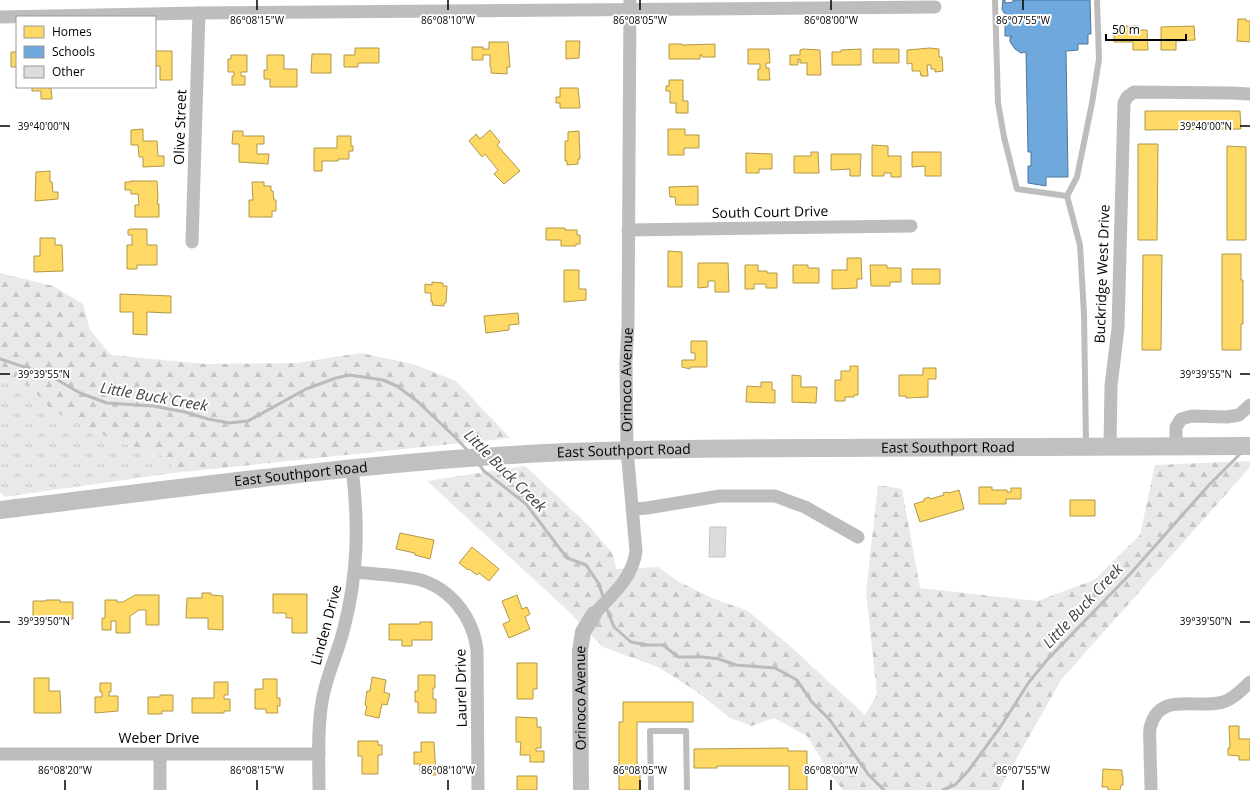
<svg xmlns="http://www.w3.org/2000/svg" width="1250" height="790" viewBox="0 0 1250 790" font-family="'Open Sans',sans-serif">
  <defs>
    <pattern id="grass-tufts" width="24" height="20" patternUnits="userSpaceOnUse"><rect width="24" height="20" fill="#e9e9e9"/><path d="M3 7l-1-3M5 7V3M7 7l1-3M15 17l-1-3M17 17v-4M19 17l1-3" fill="none" stroke="#c6c6c6"/></pattern>
    <pattern id="forest-firs" width="22" height="20" patternUnits="userSpaceOnUse"><rect width="22" height="20" fill="#e9e9e9"/><path d="M5 1l3.5 6h-7zM16 11l3.5 6h-7z" fill="#c6c6c6"/></pattern>
  </defs>
  <rect width="100%" height="100%" fill="#fff"/>
  <path fill="url(#grass-tufts)" d="M 0,380 L 30,386 L 52,411 L 118,442 L 170,458 L 173,473 L 4,497 L 0,492 Z"/>
  <path fill="url(#forest-firs)" d="M 0,273 L 53,286 L 83,304 L 90,330 L 111,355 L 206,364 L 296,363 L 361,353 L 413,364 L 456,381 L 510,438 L 173,473 L 169,458 L 118,442 L 52,411 L 30,386 L 0,380 Z
    M 1250,461 L 1250,467 L 1061,680 L 999,790 L 843,790 L 831,775 L 807,736 L 774,718 L 752,726 L 730,718 L 696,691 L 658,667 L 603,647 L 565,608 L 427,481 L 525,466 L 589,526 L 613,554 L 616,569 L 658,567 L 679,582 L 712,598 L 748,611 L 790,646 L 865,715 L 877,694 L 866,592 L 878,485 L 902,489 L 920,588 L 1037,601 L 1094,580 L 1140,535 L 1155,465 Z"/>
  <path fill="#ffd966" stroke="#b29847" d="M 1238,19 L 1246,19 L 1246,21 L 1250,21 L 1250,42 L 1237,41 Z
    M 1114,26 L 1138,26 L 1138,30 L 1147,30 L 1148,50 L 1133,50 L 1133,42 L 1114,42 Z
    M 1194,26 L 1195,40 L 1176,41 L 1176,50 L 1161,50 L 1161,27 Z
    M 566,41 L 580,41 L 579,58 L 566,59 Z
    M 489,42 L 508,42 L 510,67 L 507,67 L 507,74 L 491,73 L 491,67 L 490,67 L 490,55 L 483,55 L 483,60 L 472,60 L 472,47 L 483,47 L 483,49 L 489,49 Z
    M 669,44 L 682,44 L 682,45 L 715,44 L 715,57 L 702,57 L 702,55 L 700,55 L 700,59 L 669,59 Z
    M 355,48 L 379,48 L 379,63 L 358,63 L 358,67 L 344,67 L 344,55 L 355,55 Z
    M 930,48 L 939,49 L 939,57 L 942,57 L 943,71 L 935,72 L 935,69 L 931,69 L 931,65 L 927,65 L 928,76 L 921,76 L 920,71 L 912,71 L 912,63 L 907,64 L 907,50 Z
    M 748,49 L 769,49 L 770,63 L 766,63 L 766,68 L 769,68 L 770,80 L 758,80 L 758,69 L 760,69 L 760,64 L 748,64 Z
    M 803,49 L 820,50 L 821,75 L 807,75 L 807,63 L 800,63 L 800,59 L 798,59 L 798,65 L 790,65 L 790,55 L 800,55 L 800,50 Z
    M 861,49 L 861,65 L 832,65 L 832,52 L 841,52 L 841,50 Z
    M 873,49 L 899,49 L 899,63 L 873,63 Z
    M 155,51 L 172,51 L 172,80 L 160,80 L 160,66 L 155,66 Z
    M 11,52 L 17,52 L 17,67 L 11,67 Z
    M 312,54 L 331,54 L 331,73 L 311,73 Z
    M 231,55 L 247,55 L 247,72 L 241,72 L 241,76 L 245,76 L 245,85 L 232,85 L 232,76 L 234,76 L 234,72 L 228,72 L 228,59 L 231,59 Z
    M 267,55 L 284,55 L 284,69 L 297,69 L 297,87 L 270,87 L 270,79 L 264,79 L 264,70 L 267,70 Z
    M 669,80 L 683,80 L 683,101 L 688,101 L 688,113 L 676,113 L 676,103 L 670,103 L 670,91 L 666,91 L 666,86 L 669,86 Z
    M 32,87 L 48,87 L 48,88 L 51,88 L 52,99 L 41,99 L 41,91 L 32,91 Z
    M 560,88 L 578,88 L 580,108 L 560,108 L 560,103 L 556,103 L 556,97 L 560,97 Z
    M 1145,111 L 1240,111 L 1241,129 L 1145,130 Z
    M 143,129 L 143,141 L 157,141 L 158,156 L 164,156 L 164,166 L 143,167 L 143,157 L 139,157 L 138,145 L 131,145 L 131,130 Z
    M 668,129 L 685,129 L 685,135 L 699,135 L 699,148 L 684,148 L 684,155 L 668,155 Z
    M 490,130 L 500,142 L 497,145 L 520,171 L 504,184 L 494,174 L 498,170 L 485,154 L 482,157 L 469,141 L 476,134 L 480,139 Z
    M 233,131 L 243,131 L 243,136 L 264,136 L 264,144 L 257,144 L 257,154 L 269,154 L 268,164 L 239,162 L 239,144 L 232,144 Z
    M 579,131 L 580,159 L 578,159 L 578,164 L 567,165 L 567,161 L 565,161 L 565,141 L 568,141 L 568,132 Z
    M 337,136 L 351,136 L 351,146 L 353,146 L 353,151 L 349,151 L 349,159 L 338,159 L 338,161 L 322,161 L 322,171 L 314,171 L 314,148 L 337,148 Z
    M 1138,144 L 1158,144 L 1157,240 L 1138,240 Z
    M 872,145 L 888,146 L 888,156 L 901,156 L 901,177 L 891,177 L 891,173 L 884,173 L 884,176 L 872,176 Z
    M 1227,146 L 1246,147 L 1246,240 L 1227,240 Z
    M 811,152 L 818,152 L 819,173 L 794,173 L 794,156 L 811,156 Z
    M 912,152 L 941,152 L 941,176 L 925,176 L 925,166 L 912,167 Z
    M 746,153 L 772,154 L 772,169 L 759,169 L 759,173 L 746,173 Z
    M 831,154 L 861,154 L 860,176 L 850,176 L 850,169 L 831,170 Z
    M 50,171 L 50,182 L 52,182 L 53,192 L 58,192 L 58,199 L 35,201 L 36,172 Z
    M 130,181 L 157,181 L 158,198 L 157,204 L 159,204 L 159,217 L 135,217 L 135,205 L 139,205 L 138,194 L 131,194 L 131,190 L 125,190 L 125,182 L 130,182 Z
    M 252,182 L 264,182 L 264,186 L 271,186 L 271,191 L 273,191 L 274,200 L 276,200 L 276,211 L 272,211 L 272,217 L 249,217 L 249,200 L 253,200 Z
    M 698,186 L 698,205 L 676,205 L 675,197 L 670,197 L 669,187 Z
    M 546,228 L 565,228 L 565,230 L 577,230 L 577,235 L 580,235 L 580,244 L 576,244 L 576,246 L 561,246 L 561,240 L 546,240 Z
    M 131,229 L 147,229 L 147,245 L 157,245 L 157,265 L 137,265 L 137,269 L 127,269 L 127,245 L 132,245 L 132,235 L 128,235 L 128,230 Z
    M 40,238 L 55,238 L 55,245 L 62,245 L 63,271 L 34,272 L 34,256 L 40,256 Z
    M 668,251 L 682,252 L 682,287 L 668,287 Z
    M 1222,254 L 1241,254 L 1241,280 L 1243,280 L 1243,324 L 1241,324 L 1241,350 L 1222,350 Z
    M 1143,255 L 1162,255 L 1161,350 L 1142,350 Z
    M 847,258 L 861,258 L 862,279 L 857,279 L 857,288 L 832,289 L 832,270 L 847,270 Z
    M 698,263 L 728,263 L 729,292 L 715,292 L 715,281 L 708,281 L 708,287 L 698,288 Z
    M 745,265 L 758,265 L 758,271 L 767,271 L 767,273 L 777,273 L 777,288 L 766,288 L 766,284 L 754,284 L 754,289 L 745,289 Z
    M 793,265 L 808,265 L 808,268 L 819,268 L 819,283 L 793,283 Z
    M 870,265 L 887,265 L 887,268 L 901,268 L 901,282 L 890,282 L 890,286 L 871,286 Z
    M 912,269 L 940,269 L 940,284 L 912,284 Z
    M 564,270 L 579,270 L 579,289 L 586,289 L 586,300 L 564,302 Z
    M 432,282 L 443,283 L 443,286 L 447,286 L 446,303 L 444,303 L 444,306 L 432,305 L 433,302 L 431,302 L 431,293 L 425,293 L 425,284 L 432,285 Z
    M 120,294 L 171,296 L 171,313 L 147,312 L 147,335 L 133,334 L 133,312 L 120,312 Z
    M 518,313 L 519,324 L 509,325 L 509,330 L 486,333 L 484,316 Z
    M 691,341 L 707,341 L 707,367 L 690,367 L 690,369 L 682,367 L 682,360 L 695,360 L 695,353 L 691,353 Z
    M 850,366 L 858,366 L 858,395 L 854,395 L 854,397 L 845,397 L 845,401 L 835,401 L 835,380 L 841,380 L 841,371 L 850,371 Z
    M 923,368 L 936,368 L 936,379 L 928,379 L 928,397 L 906,398 L 906,396 L 899,396 L 899,375 L 923,375 Z
    M 792,375 L 801,376 L 801,387 L 817,387 L 816,403 L 792,402 Z
    M 761,382 L 772,382 L 772,390 L 775,390 L 775,403 L 746,402 L 747,386 L 761,387 Z
    M 979,487 L 992,487 L 992,490 L 1007,490 L 1007,492 L 1011,492 L 1011,488 L 1021,488 L 1021,499 L 1006,499 L 1006,504 L 979,504 Z
    M 959,490 L 964,509 L 920,522 L 914,504 L 924,501 L 924,499 L 929,497 L 930,499 L 944,495 L 943,493 L 948,492 L 949,493 Z
    M 1070,500 L 1095,500 L 1095,516 L 1070,516 Z
    M 400,533 L 434,540 L 430,559 L 415,555 L 415,553 L 396,549 Z
    M 472,547 L 499,569 L 489,581 L 479,573 L 477,575 L 469,569 L 468,570 L 459,563 Z
    M 202,593 L 211,593 L 211,595 L 223,596 L 223,630 L 208,629 L 208,618 L 186,618 L 187,598 L 202,598 Z
    M 273,594 L 307,594 L 307,633 L 292,633 L 292,618 L 286,618 L 286,613 L 273,613 Z
    M 135,595 L 159,595 L 159,625 L 146,625 L 146,610 L 139,610 L 130,616 L 130,633 L 116,633 L 116,621 L 111,621 L 111,630 L 102,630 L 102,618 L 105,618 L 105,600 L 117,600 L 117,602 L 123,602 Z
    M 517,595 L 522,609 L 527,607 L 530,614 L 525,617 L 530,629 L 509,638 L 503,624 L 510,621 L 502,601 Z
    M 46,600 L 60,600 L 60,602 L 73,602 L 73,619 L 33,619 L 33,601 L 46,601 Z
    M 420,622 L 432,622 L 432,640 L 412,640 L 412,646 L 402,646 L 402,640 L 389,640 L 389,624 L 420,624 Z
    M 517,663 L 537,663 L 537,689 L 533,689 L 533,699 L 517,699 Z
    M 418,675 L 435,675 L 435,688 L 433,688 L 433,699 L 436,699 L 436,713 L 418,713 L 418,702 L 415,702 L 415,691 L 418,691 Z
    M 372,677 L 386,680 L 384,692 L 390,694 L 387,705 L 382,704 L 379,718 L 365,715 L 367,706 L 365,705 L 367,691 L 370,691 Z
    M 34,678 L 49,678 L 49,691 L 60,691 L 61,713 L 34,713 Z
    M 263,679 L 277,679 L 277,698 L 280,698 L 280,706 L 277,706 L 278,713 L 266,713 L 266,709 L 255,709 L 255,689 L 263,689 Z
    M 214,682 L 228,682 L 228,695 L 224,695 L 224,699 L 230,699 L 230,711 L 224,711 L 224,713 L 192,713 L 192,698 L 214,698 Z
    M 100,683 L 111,683 L 111,692 L 109,692 L 109,696 L 118,696 L 118,711 L 95,713 L 95,697 L 102,697 L 102,692 L 100,692 Z
    M 160,695 L 173,695 L 173,711 L 162,711 L 162,714 L 148,714 L 148,697 L 160,697 Z
    M 623,702 L 693,702 L 693,722 L 637,722 L 637,769 L 640,769 L 640,790 L 619,790 L 619,722 L 623,722 Z
    M 516,717 L 537,718 L 537,727 L 541,727 L 541,748 L 536,748 L 536,751 L 544,751 L 544,762 L 530,762 L 530,755 L 520,755 L 521,742 L 516,742 Z
    M 1229,726 L 1239,726 L 1239,739 L 1250,739 L 1250,760 L 1239,760 L 1239,756 L 1228,755 L 1228,748 L 1230,748 Z
    M 358,741 L 378,741 L 378,745 L 382,745 L 382,755 L 378,755 L 378,774 L 362,774 L 362,756 L 358,756 Z
    M 421,742 L 434,742 L 436,775 L 420,774 L 420,764 L 414,764 L 414,752 L 421,752 Z
    M 788,748 L 788,751 L 807,751 L 807,790 L 789,790 L 789,766 L 717,766 L 717,768 L 694,768 L 694,749 Z
    M 1103,769 L 1122,770 L 1122,776 L 1123,776 L 1123,785 L 1121,785 L 1120,790 L 1108,790 L 1108,787 L 1102,787 Z
    M 517,776 L 537,776 L 537,790 L 517,790 Z"/>
  <path fill="#6fa8dc" stroke="#4e769a" d="M 1003,0 L 1005,0 L 1005,3 L 1013,2 L 1013,0 L 1090,0 L 1091,34 L 1088,34 L 1088,44 L 1078,44 L 1078,50 L 1066,51 L 1068,177 L 1046,177 L 1046,186 L 1028,183 L 1028,166 L 1031,166 L 1031,152 L 1028,152 L 1026,52 L 1021,53 L 1015,49 L 1010,42 L 1010,37 L 1012,37 L 1012,36 L 1005,36 L 1005,13 L 1004,13 L 1002,9 Z"/>
  <g fill="none" stroke-linecap="round" stroke-linejoin="round">
    <path stroke="#bbb" stroke-width="3" d="M 0,359 L 49,375 L 80,393 L 107,403 L 153,406 L 185,412 L 208,419 L 229,423 L 248,421 L 306,389 L 336,378 L 350,375 L 383,380 L 397,386 L 417,401 L 456,438 L 468,451
      M 478,463 L 484,471 L 526,504 L 567,558 L 586,565 L 599,584 L 604,600
      M 606,607 L 614,627 L 631,642 L 648,645 L 663,645 L 678,657 L 703,657 L 719,659 L 736,665 L 775,668 L 797,680 L 811,701 L 830,720 L 868,774 L 884,790
      M 943,790 L 955,785 L 969,770 L 1001,726 L 1029,682 L 1047,660 L 1131,573 L 1209,485 L 1242,452"/>
  </g>
  <path fill="#dcdcdc" stroke="#c4c4c4" d="M 710,527 L 726,527 L 725,557 L 709,557 Z"/>
  <g fill="none" stroke-linecap="round" stroke-linejoin="round">
    <path stroke="#bdbdbd" stroke-width="6" d="M 995,0 L 998,103 L 1004,137 L 1017,189 L 1067,196 L 1077,177 L 1092,103 L 1099,59 L 1097,0
      M 1067,196 L 1080,245 L 1084,314 L 1086,444
      M 651,790 L 650,731 L 686,731 L 687,790"/>
    <g stroke="#bdbdbd" stroke-width="13">
      <path d="M 0,17 L 199,13 L 935,7"/>
      <path d="M 628,230 L 911,226"/>
      <path d="M 192,242 L 199,13"/>
      <path d="M 1110,446 L 1111,386 L 1118,328 L 1124,103 L 1127,97 L 1134,92 L 1231,93 L 1250,94"/>
      <path d="M 1176,446 L 1176,427 L 1181,419 L 1192,416 L 1227,417 L 1239,415 L 1250,405"/>
      <path d="M 633,509 L 647,508 L 720,496 L 775,496 L 805,507 L 858,537"/>
      <path d="M 355,572 C 375,574 397,575 417,579 C 450,587 473,617 477,650 L 478,790"/>
      <path id="s1" d="M 594,614 C 611,596 633,578 636,551 L 627,450 L 626,363 L 628,325 L 630,0"/>
      <path d="M 0,754 L 319,754"/>
      <path d="M 160,754 L 160,790"/>
      <path d="M 319,790 C 319,761 317,731 322,702 C 326,676 338,653 344,628 C 358,574 359,524 352,468"/>
      <path d="M 1151,790 C 1151,776 1150,761 1150,747 C 1150,741 1149,734 1150,728 C 1159,690 1196,710 1223,702 C 1233,699 1243,689 1250,682"/>
    </g>
    <path stroke="#bdbdbd" stroke-width="16" id="s2" d="M 581,790 L 580,651 L 583,632 L 594,614"/>
    <path stroke="#c0c0c0" stroke-width="18" id="s3" d="M 0,510 C 181,488 362,463 545,453 C 639,449 734,448 828,448 C 969,447 1109,447 1250,446"/>
  </g>
  <path fill="none" stroke="#000" stroke-width="1.5" d="M 257,0 L 257,10M 448,0 L 448,10M 640,0 L 640,10M 831,0 L 831,10M 1023,0 L 1023,10M 0,126 L 10,126M 1240,126 L 1250,126M 0,374 L 10,374M 1240,374 L 1250,374M 0,622 L 10,622M 1240,622 L 1250,622M 65,780 L 65,790M 257,780 L 257,790M 448,780 L 448,790M 640,780 L 640,790M 831,780 L 831,790M 1023,780 L 1023,790"/>
  <g text-anchor="middle" stroke-width="4" stroke-linejoin="round" paint-order="stroke">
    <g font-size="14" fill="#000" stroke="#fff">
      <text transform="translate(180 127) rotate(-88)" y="5">Olive Street</text>
      <text transform="translate(770 212) rotate(-1)" y="5">South Court Drive</text>
      <text transform="translate(1102 274) rotate(-88)" y="5">Buckridge West Drive</text>
      <text dy="5" stroke="none"><textPath href="#s1" startOffset="249">Orinoco Avenue</textPath></text>
      <text dy="5" stroke="none"><textPath href="#s3" startOffset="951">East Southport Road</textPath></text>
      <text dy="5" stroke="none"><textPath href="#s3" startOffset="627">East Southport Road</textPath></text>
      <text dy="5" stroke="none"><textPath href="#s3" startOffset="303">East Southport Road</textPath></text>
      <text transform="translate(326 625) rotate(-75)" y="5">Linden Drive</text>
      <text transform="translate(461 688) rotate(-91)" y="5">Laurel Drive</text>
      <text dy="5" stroke="none"><textPath href="#s2" startOffset="92">Orinoco Avenue</textPath></text>
      <text x="159" y="743">Weber Drive</text>
    </g>
    <g font-size="15" font-style="italic" fill="#3f3f3f" stroke="#fff">
      <text transform="translate(154 397) rotate(10)" y="5">Little Buck Creek</text>
      <text transform="translate(505 471) rotate(45)" y="5">Little Buck Creek</text>
      <text transform="translate(1083 606) rotate(-47)" y="5">Little Buck Creek</text>
    </g>
  </g>
  <g font-size="10" text-anchor="middle" fill="#000" stroke="#fff" stroke-width="4" stroke-linejoin="round" paint-order="stroke">
    <text x="257" y="24">86°08'15"W</text>
    <text x="448" y="24">86°08'10"W</text>
    <text x="640" y="24">86°08'05"W</text>
    <text x="831" y="24">86°08'00"W</text>
    <text x="1023" y="24">86°07'55"W</text>
    <text x="44" y="130">39°40'00"N</text>
    <text x="1206" y="130">39°40'00"N</text>
    <text x="44" y="378">39°39'55"N</text>
    <text x="1206" y="378">39°39'55"N</text>
    <text x="44" y="625">39°39'50"N</text>
    <text x="1206" y="625">39°39'50"N</text>
    <text x="65" y="774">86°08'20"W</text>
    <text x="257" y="774">86°08'15"W</text>
    <text x="448" y="774">86°08'10"W</text>
    <text x="640" y="774">86°08'05"W</text>
    <text x="831" y="774">86°08'00"W</text>
    <text x="1023" y="774">86°07'55"W</text>
  </g>
  <rect x="16" y="16" width="140" height="72" fill="#ffffff" stroke="#999999"/>
  <rect x="24" y="26" width="20" height="12" fill="#ffd966" stroke="#999999"/>
  <text x="52" y="36" font-size="12" fill="#000000">Homes</text>
  <rect x="24" y="46" width="20" height="12" fill="#6fa8dc" stroke="#999999"/>
  <text x="52" y="56" font-size="12" fill="#000000">Schools</text>
  <rect x="24" y="66" width="20" height="12" fill="#dcdcdc" stroke="#999999"/>
  <text x="52" y="76" font-size="12" fill="#000000">Other</text>
  <path d="M1106 34v6h80v-6" fill="none" stroke="#000000" stroke-width="2"/>
  <text x="1112" y="34" font-size="12" fill="#000000" stroke="#ffffff" stroke-width="3" paint-order="stroke">50 m</text>
</svg>
